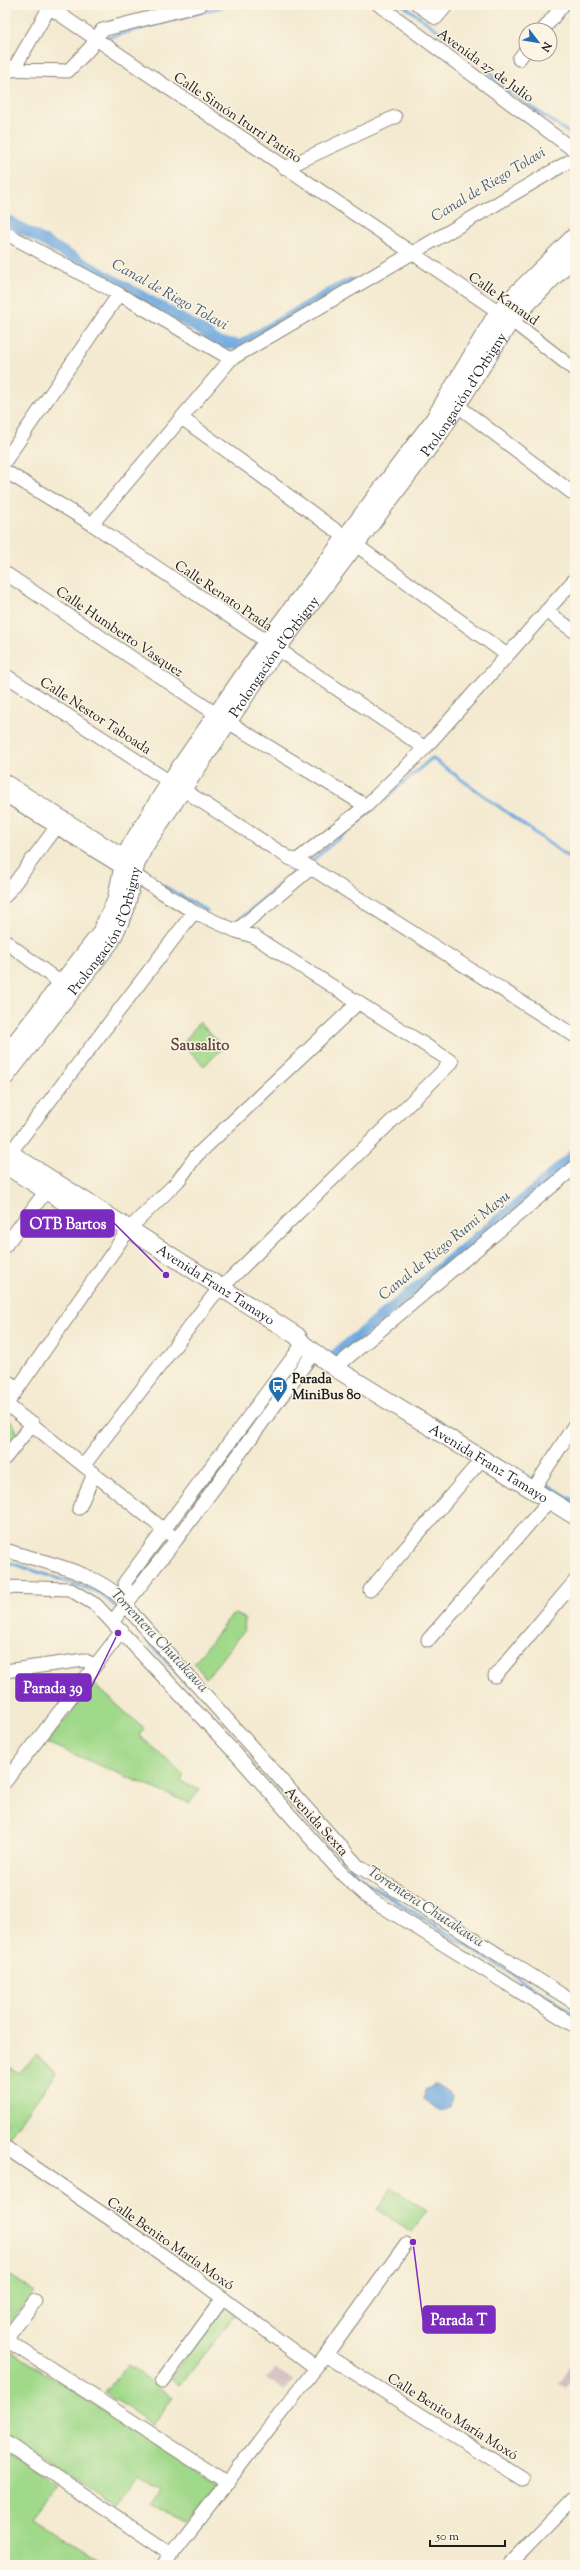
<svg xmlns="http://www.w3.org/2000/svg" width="580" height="2570" viewBox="0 0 580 2570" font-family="'Sorts Mill Goudy',serif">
  <rect width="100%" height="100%" fill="#fcf5e5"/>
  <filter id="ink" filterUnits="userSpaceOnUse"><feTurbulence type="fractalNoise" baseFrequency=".025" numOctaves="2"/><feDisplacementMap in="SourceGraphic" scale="8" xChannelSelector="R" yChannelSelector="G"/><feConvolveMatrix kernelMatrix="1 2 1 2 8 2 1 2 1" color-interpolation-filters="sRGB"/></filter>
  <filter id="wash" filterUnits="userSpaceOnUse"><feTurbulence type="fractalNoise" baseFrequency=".012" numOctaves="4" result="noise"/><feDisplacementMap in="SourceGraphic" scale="16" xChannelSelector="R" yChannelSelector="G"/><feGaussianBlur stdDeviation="0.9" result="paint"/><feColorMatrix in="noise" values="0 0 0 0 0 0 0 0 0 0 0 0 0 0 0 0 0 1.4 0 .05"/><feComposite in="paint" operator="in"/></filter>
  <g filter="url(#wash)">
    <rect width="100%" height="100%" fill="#f4ead1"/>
    <path fill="#d2bec1" d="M 575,2359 L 575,2376 L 566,2389 L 558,2384 Z
      M 275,2368 L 294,2381 L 285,2392 L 267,2379 Z"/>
    <path fill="#a1d98b" stroke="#5e7a54" d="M 199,1022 L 224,1047 L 204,1066 L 183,1044 Z
      M 5,1417 L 14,1424 L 17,1433 L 5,1451 Z
      M 235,1614 L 245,1619 L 244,1630 L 206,1678 L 194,1663 L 230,1617 Z
      M 94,1684 L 144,1729 L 139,1735 L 184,1775 L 181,1781 L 200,1790 L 189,1803 L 47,1743 Z
      M 36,2055 L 57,2073 L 8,2138 L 5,2136 L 5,2064 L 19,2073 Z
      M 392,2187 L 427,2210 L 412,2232 L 377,2209 Z
      M 5,2272 L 35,2292 L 5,2327 Z
      M 224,2306 L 235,2315 L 180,2386 L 170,2377 Z
      M 7,2348 L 218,2486 L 187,2525 L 152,2501 L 161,2489 L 139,2475 L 114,2505 L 5,2433 L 5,2351 Z
      M 128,2364 L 172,2397 L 153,2425 L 105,2392 Z
      M 5,2452 L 57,2486 L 33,2518 L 106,2565 L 5,2565 Z"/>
    <path fill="#6ea9df" stroke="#45627e" d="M 436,2084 L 452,2095 L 450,2107 L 441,2112 L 424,2099 L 425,2090 Z"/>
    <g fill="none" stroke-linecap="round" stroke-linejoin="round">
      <path stroke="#6ea9df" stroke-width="3" d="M 403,5 L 455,43
        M 106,38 L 229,5
        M 487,66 L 496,83 L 575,137
        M 312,861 L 432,758 L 575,862
        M 164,886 L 207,911
        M 229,923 L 238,921 L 294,872
        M 5,1561 L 101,1593 L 118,1609
        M 123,1614 L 186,1683
        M 276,1784 L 353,1871 L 372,1886 L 575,2014"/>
      <path stroke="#6ea9df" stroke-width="11" d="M 5,219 L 205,332 L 218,342 L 241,345 L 334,291 L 351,283
        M 340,1363 L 331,1358 L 536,1189 L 575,1153
        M 534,1481 L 575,1506"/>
    </g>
  </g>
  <g filter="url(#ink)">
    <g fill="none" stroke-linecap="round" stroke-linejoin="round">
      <g stroke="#888376" stroke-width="15">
        <path id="minor" d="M 46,5 L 511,320 L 575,370
          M 379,5 L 575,151
          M 418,5 L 436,18 L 447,5
          M 543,30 L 563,5
          M 519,59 L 526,50
          M 5,69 L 68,71 L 90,48 L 102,30 L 200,5
          M 13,70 L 51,5
          M 285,168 L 395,117
          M 5,233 L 119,294 L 231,359
          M 457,405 L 575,495
          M 183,419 L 507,655
          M 5,461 L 119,294
          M 5,471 L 92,524 L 425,748
          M 92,524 L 231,359 L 575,158
          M 5,573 L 216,714
          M 546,611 L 575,632
          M 5,675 L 170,782
          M 228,722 L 366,806
          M 5,781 L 133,862
          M 182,789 L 289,858 L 311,868 L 575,1036
          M 5,795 L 194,912 L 236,931 L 253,936 L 452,1062 L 213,1296 L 84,1465
          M 297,860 L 366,806 L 425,748 L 575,579
          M 5,896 L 56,828
          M 236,931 L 311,868
          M 5,941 L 62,984
          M 10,1153 L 194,912
          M 5,1246 L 46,1191
          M 335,1368 L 575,1167
          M 5,1380 L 18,1388
          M 5,1403 L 172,1536
          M 7,1404 L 129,1229 L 178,1181 L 196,1156 L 359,1002
          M 5,1458 L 33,1423
          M 535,1491 L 536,1485 L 575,1424
          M 79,1508 L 94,1474
          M 5,1550 C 45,1563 112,1574 133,1614 L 358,1866 L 575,2003
          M 5,1587 L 69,1589 L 96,1605 L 236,1754 L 344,1876 L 367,1897 L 575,2026
          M 370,1590 L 482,1459
          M 127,1602 L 125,1582 L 303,1344
          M 113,1621 L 176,1540 L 314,1352
          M 428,1640 L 550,1500
          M 5,1671 L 84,1660 L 94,1665
          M 495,1676 L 575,1581
          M 5,1782 L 122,1631
          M 5,2147 L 189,2273 L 316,2368
          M 5,2339 L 228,2483
          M 5,2341 L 35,2301
          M 326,2355 L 523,2479
          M 162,2382 L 223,2298
          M 5,2442 L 171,2554
          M 163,2565 L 326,2355 L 406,2244
          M 509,2565 L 575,2497"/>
      </g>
      <g stroke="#888376" stroke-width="19">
        <g id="major">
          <path d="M 5,1056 L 100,934 L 116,900 L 125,857 L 131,845 L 170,782 L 266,643 L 433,421 L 498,312 L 575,236"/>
          <path id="s1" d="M 5,1077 L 111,941 L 125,911 L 136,864 L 144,847 L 276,650 L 441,431 L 511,320 L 575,255"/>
          <path id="s2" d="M 5,1150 L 297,1336 L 303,1344 L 335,1368 L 575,1516"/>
          <path d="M 5,1165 L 95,1221"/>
        </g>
      </g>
      <use href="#minor" stroke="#fff" stroke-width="13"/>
      <use href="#major" stroke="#fff" stroke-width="17"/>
    </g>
  </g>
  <defs>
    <g id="bus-pin" transform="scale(1)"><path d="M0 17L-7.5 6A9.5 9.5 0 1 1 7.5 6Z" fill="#1f6fb2" stroke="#fcf5e5"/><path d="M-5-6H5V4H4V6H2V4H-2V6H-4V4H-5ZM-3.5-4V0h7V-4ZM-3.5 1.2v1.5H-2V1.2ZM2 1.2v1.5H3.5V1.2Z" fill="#fff"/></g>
  </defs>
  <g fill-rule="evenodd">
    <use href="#bus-pin" x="278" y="1386"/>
  </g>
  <g text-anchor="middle" stroke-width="3" stroke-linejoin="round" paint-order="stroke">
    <g font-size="14" fill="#1c1c1c" stroke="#fcf5e5">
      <text transform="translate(486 65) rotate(36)" y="5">Avenida 27 de Julio</text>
      <text transform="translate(238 117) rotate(34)" y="5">Calle Simón Iturri Patiño</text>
      <text transform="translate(504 298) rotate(35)" y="5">Calle Kanaud</text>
      <text dy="5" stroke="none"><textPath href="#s1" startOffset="827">Prolongación d'Orbigny</textPath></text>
      <text transform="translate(224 595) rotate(34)" y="5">Calle Renato Prada</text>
      <text transform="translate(120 631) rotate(34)" y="5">Calle Humberto Vasquez</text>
      <text dy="5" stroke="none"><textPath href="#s1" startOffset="503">Prolongación d'Orbigny</textPath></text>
      <text transform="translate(96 715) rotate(33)" y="5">Calle Nestor Taboada</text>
      <text dy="5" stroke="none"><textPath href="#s1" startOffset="179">Prolongación d'Orbigny</textPath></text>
      <text dy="5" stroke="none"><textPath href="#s2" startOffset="250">Avenida Franz Tamayo</textPath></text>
      <text dy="5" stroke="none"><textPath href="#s2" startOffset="577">Avenida Franz Tamayo</textPath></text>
      <text transform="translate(317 1821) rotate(48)" y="5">Avenida Sexta</text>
      <text transform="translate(171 2243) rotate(35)" y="5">Calle Benito María Moxó</text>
      <text transform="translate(453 2416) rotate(32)" y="5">Calle Benito María Moxó</text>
    </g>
    <g font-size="14" font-weight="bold" fill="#1c1c1c" stroke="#fcf5e5" text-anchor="start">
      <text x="292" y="1383">Parada<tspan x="292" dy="16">MiniBus 80</tspan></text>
    </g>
    <g font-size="15" font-style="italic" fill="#415b74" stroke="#fcf5e5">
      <text transform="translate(488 184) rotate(-31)" y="5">Canal de Riego Tolavi</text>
      <text transform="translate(170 294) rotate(29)" y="5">Canal de Riego Tolavi</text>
      <text transform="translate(444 1245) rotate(-39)" y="5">Canal de Riego Rumi Mayu</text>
      <text transform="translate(160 1640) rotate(47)" y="5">Torrentera Chutakawa</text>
      <text transform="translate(426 1906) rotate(33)" y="5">Torrentera Chutakawa</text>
    </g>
    <g font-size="15" font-weight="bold" fill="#634743" stroke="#fcf5e5">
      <text x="200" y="1050">Sausalito</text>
    </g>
  </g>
  <path fill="none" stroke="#7b2cbf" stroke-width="1.5" d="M166 1275L114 1223M118 1633L91 1688M413 2242L423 2320"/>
  <g fill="#7b2cbf" stroke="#fcf5e5" stroke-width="1.5">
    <circle cx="166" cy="1275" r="4"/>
    <circle cx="118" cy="1633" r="4"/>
    <circle cx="413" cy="2242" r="4"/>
  </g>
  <g fill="#7b2cbf" stroke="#7b2cbf" stroke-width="1.5">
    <rect x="21" y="1210" width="93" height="27" rx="4"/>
    <rect x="16" y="1674" width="75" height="27" rx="4"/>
    <rect x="423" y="2306" width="72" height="27" rx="4"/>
  </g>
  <g font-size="15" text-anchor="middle" font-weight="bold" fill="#fff">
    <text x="68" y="1229">OTB Bartos</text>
    <text x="53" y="1693">Parada 39</text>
    <text x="459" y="2325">Parada T</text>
  </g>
  <rect width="580" height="2570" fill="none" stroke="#fcf5e5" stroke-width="20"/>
  <g transform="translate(538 42) rotate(121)"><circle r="19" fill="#fcf5e5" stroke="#a29e95"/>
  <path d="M0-3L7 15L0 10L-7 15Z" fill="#1f6fb2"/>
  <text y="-6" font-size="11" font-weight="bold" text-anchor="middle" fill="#1c1c1c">N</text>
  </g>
  <path d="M430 2540v6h75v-6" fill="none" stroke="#1c1c1c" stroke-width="2"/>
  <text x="436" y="2540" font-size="12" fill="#1c1c1c" stroke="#fcf5e5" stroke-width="3" paint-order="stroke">50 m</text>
</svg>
